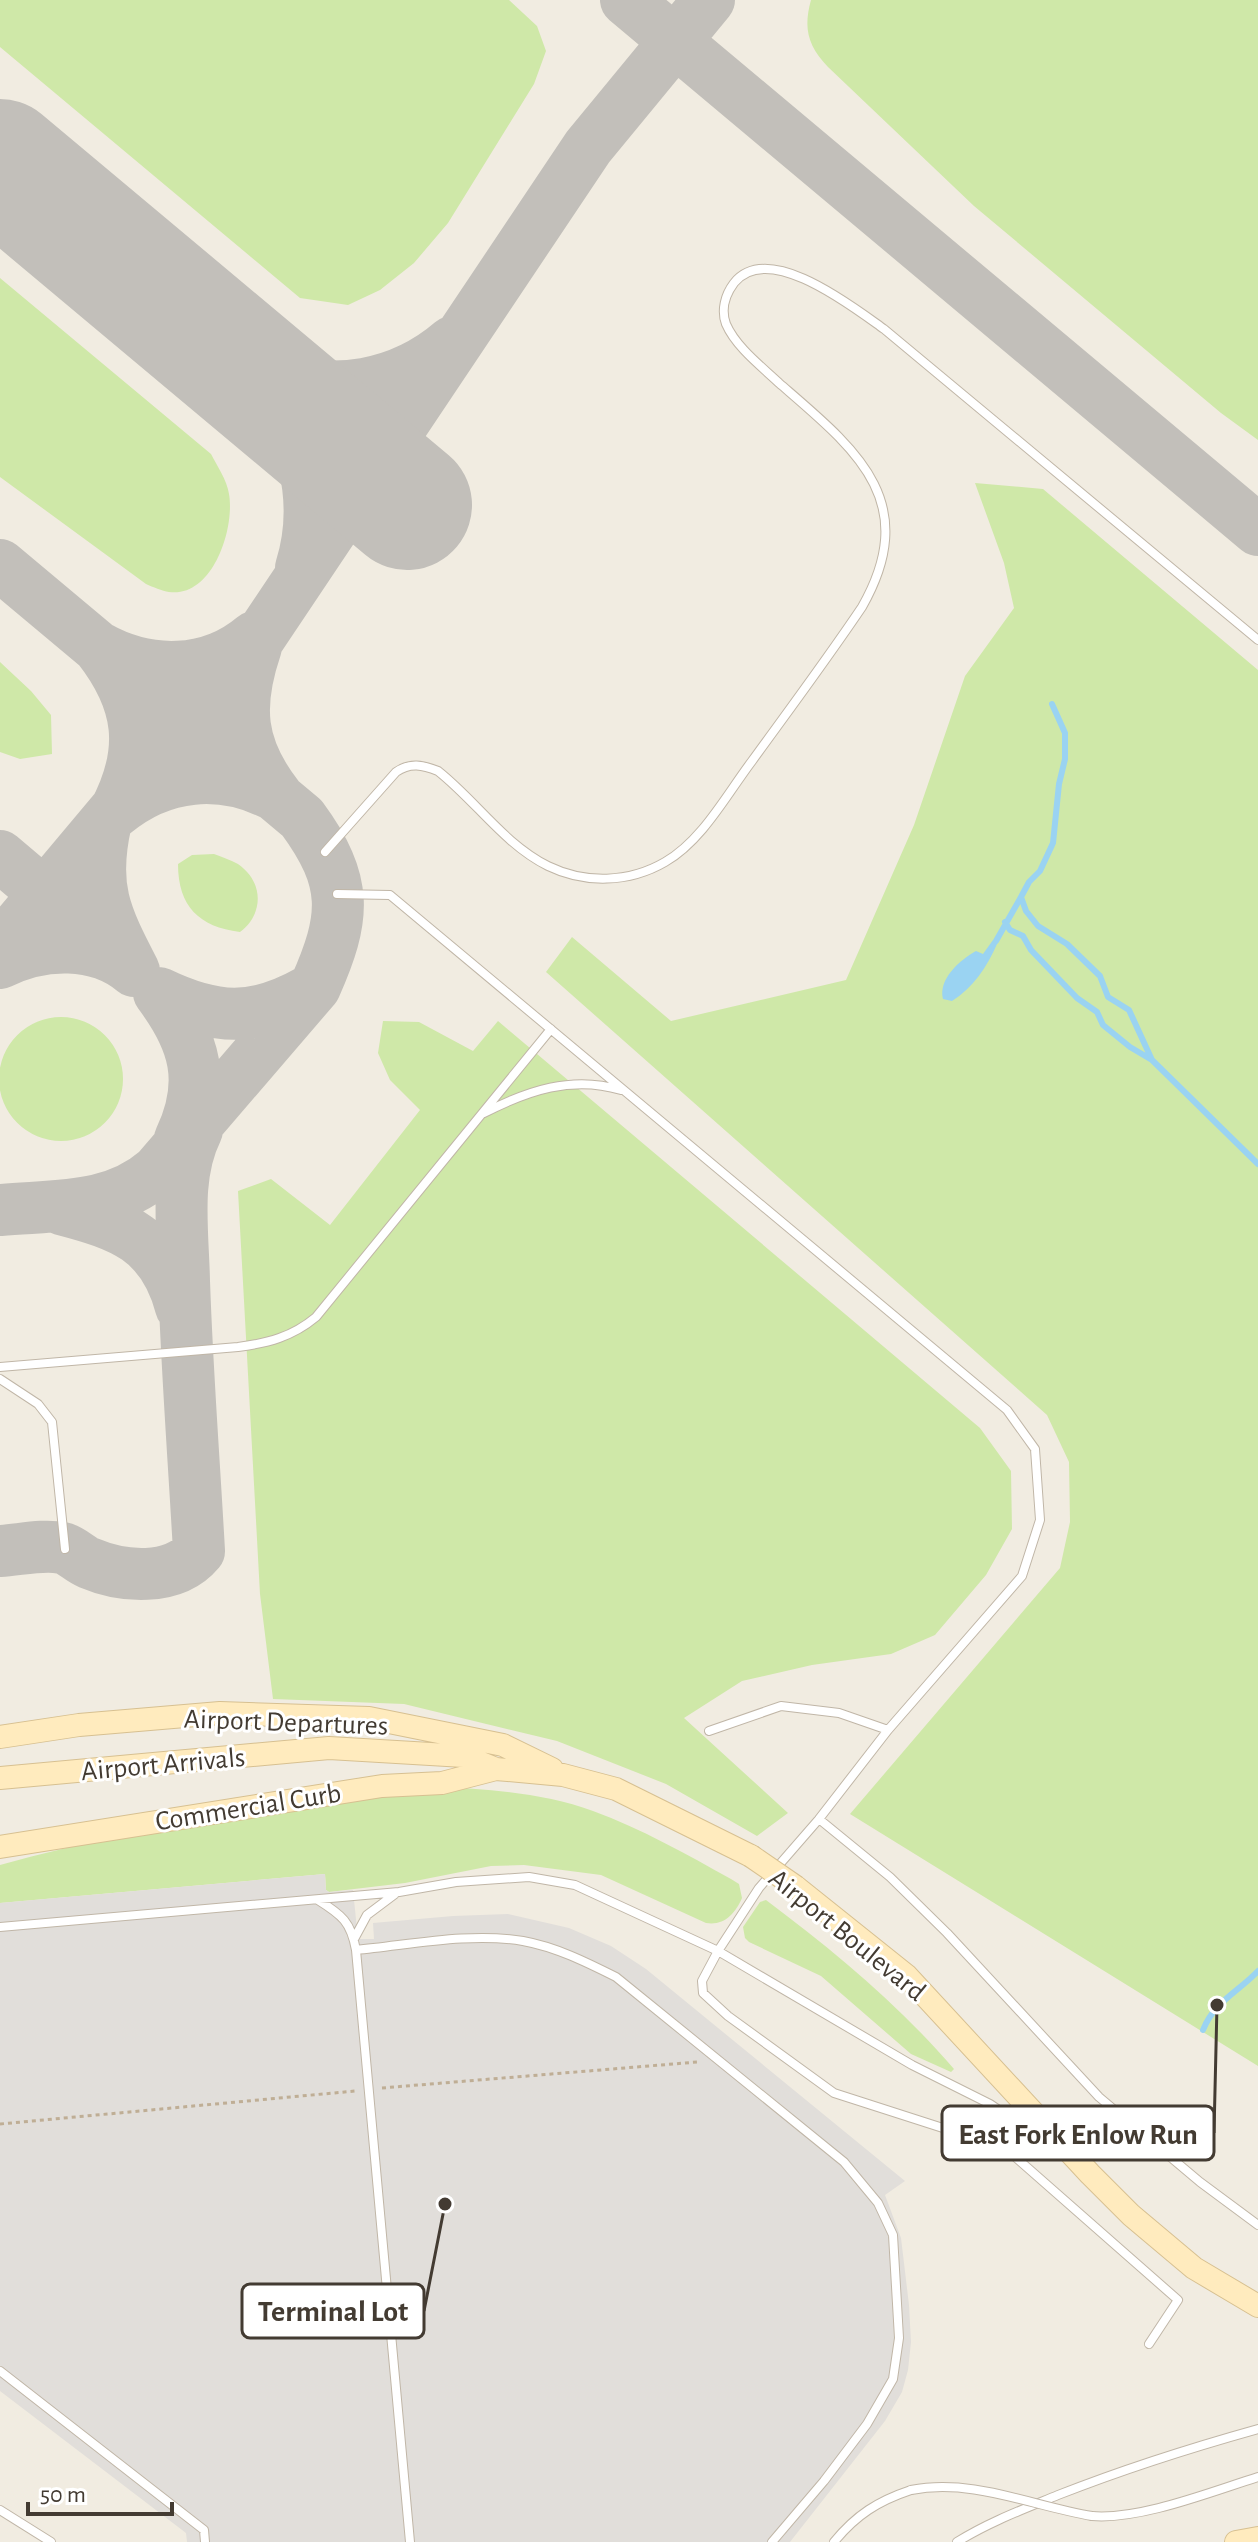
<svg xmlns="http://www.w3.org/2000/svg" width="1258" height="2542" viewBox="0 0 1258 2542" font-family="'Alegreya Sans',sans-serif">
  <rect width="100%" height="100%" fill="#f1ece1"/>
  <path fill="#cfe8a8" d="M 0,0 L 509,0 L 537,26 L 546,51 L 534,84 L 448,223 L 414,263 L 380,290 L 348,305 L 300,298 L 0,47 Z
    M 811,0 L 1258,0 L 1258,440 L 1221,413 L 974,206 L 828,67 C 808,46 803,29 811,0 Z
    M 0,278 L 211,454 C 217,466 227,480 229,494 C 235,528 213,598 169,592 C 162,591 153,587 146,584 L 0,477 Z
    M 975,483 L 1043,489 L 1258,670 L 1258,2066 L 850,1814 L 1060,1568 L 1070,1522 L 1069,1462 L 1047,1415 L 546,972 L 572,937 L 671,1021 L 846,980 L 914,825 L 965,676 L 1014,608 L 1004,563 Z
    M 0,662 L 31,691 L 51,715 L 52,754 L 20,759 L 0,752 Z
    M 214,854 C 222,857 231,860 238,864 C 264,882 264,914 240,932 C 199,927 178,906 178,864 L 192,855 Z
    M-1 1079a62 62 0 1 1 124 0a62 62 0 1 1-124 0Z
    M 383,1021 L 419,1022 L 473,1051 L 498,1021 L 980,1428 L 1011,1471 L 1012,1529 L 986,1575 L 935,1635 L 891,1654 L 812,1665 L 742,1681 L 684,1718 L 788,1813 L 757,1836 L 666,1784 L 557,1741 L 404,1704 L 273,1699 L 260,1594 L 238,1191 L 271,1179 L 330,1225 L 420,1110 L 390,1080 L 378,1053 Z
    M 436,1787 C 488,1789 544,1793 593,1811 C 642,1829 686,1854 731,1879 L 739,1884 L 742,1898 C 735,1914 724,1926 706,1923 L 601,1875 L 524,1865 L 491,1866 L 405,1883 L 329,1892 L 326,1890 L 325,1874 L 0,1903 L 0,1865 C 142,1825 290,1809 436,1787 Z
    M 766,1900 C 834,1951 898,2004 954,2069 L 951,2072 L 911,2054 L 821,1976 L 749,1942 L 745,1938 L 743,1927 L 760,1902 Z"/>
  <path fill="#e1deda" d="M 325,1874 L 326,1890 L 329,1892 L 353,1890 L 358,1939 L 374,1939 L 373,1923 L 453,1916 L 508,1914 L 569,1928 L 611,1946 L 646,1969 L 905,2181 L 885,2195 L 901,2238 L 909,2305 L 911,2342 L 908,2370 L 902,2392 L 885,2421 L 790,2542 L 187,2542 L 186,2533 L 0,2391 L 0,1903 Z"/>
  <path fill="#9ad3f2" d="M 993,940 L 997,944 C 987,967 973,988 952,1001 L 943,999 C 938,979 960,960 976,951 L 983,954 Z"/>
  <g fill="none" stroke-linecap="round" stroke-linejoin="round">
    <path stroke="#9ad3f2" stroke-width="6" d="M 1052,704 L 1065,733 L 1065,759 L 1059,784 L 1053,843 L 1040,871 L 1029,882 L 1021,897 L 1026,911 L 1038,926 L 1067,944 L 1100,976 L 1108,997 L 1129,1010 L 1152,1060 L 1258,1164
      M 1005,922 L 1010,930 L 1023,936 L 1031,950 L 1077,998 L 1097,1012 L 1103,1025 L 1130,1047 L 1152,1060
      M 996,941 L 1021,897
      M 1203,2030 C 1214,2002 1238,1992 1258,1971"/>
    <path stroke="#c2bfba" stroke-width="52" d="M 626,0 L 1258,530
      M 210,340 C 229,352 248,365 268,373 C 331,400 402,385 452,342
      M 238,364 C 252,379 268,394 280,411 C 311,457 317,516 301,568
      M 0,565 L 302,818 C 349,882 346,917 315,987 L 157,1171 C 112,1210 56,1205 0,1210
      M 254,637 C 209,675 148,675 98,647 C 141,702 147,751 114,813 C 162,773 222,767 278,797 C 239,747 236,706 256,647
      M 0,856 L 72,917
      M 0,947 L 260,637 L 588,147 L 709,0
      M 0,963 C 42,942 97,940 134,971 C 105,915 91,887 106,822
      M 180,1139 C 207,1082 195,1041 159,993 C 215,1020 254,1022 309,991
      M 61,1209 C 122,1225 163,1239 181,1307
      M 0,1551 C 19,1550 43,1544 62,1548 C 72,1550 79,1559 89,1563 C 122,1577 173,1582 199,1551 C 194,1461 187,1371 184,1281 C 183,1231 174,1176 197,1130"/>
    <path stroke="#c2bfba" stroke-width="130" d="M 0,164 L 407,505"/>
    <g stroke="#c0b6a7" stroke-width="10">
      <path id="lane" d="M 325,852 L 396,772 C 410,762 423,765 438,771 C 476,801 504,844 548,866 C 585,884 629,883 665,862 C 702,841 727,794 752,761 C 789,710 827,659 862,607 C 923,500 854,448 779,383 C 761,366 736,347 726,324 C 721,310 725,295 734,283 C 768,240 853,307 884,329 L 1258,640
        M 337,894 L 390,895 L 1007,1410 L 1035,1449 L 1040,1520 L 1022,1576 L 888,1730 L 819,1819 L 759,1888 L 718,1951 L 702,1981 L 703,1993 L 728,2016 L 834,2093 L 1005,2148 L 1178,2300 L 1149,2344
        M 484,1113 C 527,1091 572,1075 621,1090
        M 0,1367 L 238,1347 C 268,1343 292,1337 316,1317 L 551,1029
        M 0,1379 L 38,1404 L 52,1422 L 65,1549
        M 709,1731 L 781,1706 L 839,1713 L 888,1730
        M 819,1819 L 890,1877 L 947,1933 L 1099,2097 L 1200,2182 L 1258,2225
        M 318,1900 C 342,1915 351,1922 356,1950 L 410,2542
        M 0,1927 L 399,1892 L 456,1882 L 529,1877 L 575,1885 L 718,1951 L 912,2065 L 990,2104 L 1052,2146
        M 354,1939 L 367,1915 L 395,1894
        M 356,1950 C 410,1945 469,1932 523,1941 C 556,1947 586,1962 616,1977 L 844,2162 L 878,2203 L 893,2235 L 899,2338 L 893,2379 L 867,2424 L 824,2481 L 772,2542
        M 0,2371 L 204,2530 L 205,2542
        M 0,2510 L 51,2542
        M 1092,2516 C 1140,2520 1210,2492 1258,2477
        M 834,2542 C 856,2515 878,2501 911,2490
        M 957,2542 C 989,2522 1024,2509 1058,2495 C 1124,2469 1190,2448 1258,2429"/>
    </g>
    <g stroke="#d7c091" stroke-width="24">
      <path id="secondary" d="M 0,1737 L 79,1725 L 220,1713 L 369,1718 L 503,1745 L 552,1769
        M 0,1778 L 329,1748 L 464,1756 L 496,1769 L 563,1775 L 616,1789 L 751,1856
        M 0,1847 L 382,1786 L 442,1783 L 496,1769
        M 796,1887 L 906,1975 L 1090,2174 L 1131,2215 L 1194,2268 L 1258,2306
        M 1236,2542 L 1258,2538"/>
    </g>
    <path stroke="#bfae95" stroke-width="3" stroke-dasharray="4 4" stroke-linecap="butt" d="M 382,2088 L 697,2062
      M 0,2124 L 355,2091"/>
    <use href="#lane" stroke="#fff" stroke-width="8"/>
    <use href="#secondary" stroke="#ffebbe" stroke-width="22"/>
    <g stroke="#c0b6a7" stroke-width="10" stroke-linecap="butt">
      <path id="lane-bridge" d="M 911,2490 C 973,2478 1032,2506 1092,2516"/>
    </g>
    <g stroke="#d7c091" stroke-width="24" stroke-linecap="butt">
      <path id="secondary-bridge" d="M 751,1856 L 796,1887"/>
    </g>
    <use href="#lane-bridge" stroke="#fff" stroke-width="8"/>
    <use href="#secondary-bridge" stroke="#ffebbe" stroke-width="22"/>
  </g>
  <g text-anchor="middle" stroke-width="6" stroke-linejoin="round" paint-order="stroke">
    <g font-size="28" fill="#433b32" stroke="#fff">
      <text transform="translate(286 1721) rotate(2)" y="10">Airport Departures</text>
      <text transform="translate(163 1763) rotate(-5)" y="10">Airport Arrivals</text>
      <text transform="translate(248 1806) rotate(-9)" y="10">Commercial Curb</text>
      <text transform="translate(848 1934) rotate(39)" y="10">Airport Boulevard</text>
    </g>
  </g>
  <path fill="none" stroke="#433b32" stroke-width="3" d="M1217 2005L1214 2133M445 2204L424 2311"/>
  <g fill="#433b32" stroke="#fff" stroke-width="3">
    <circle cx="1217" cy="2005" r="8"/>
    <circle cx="445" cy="2204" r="8"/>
  </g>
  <g fill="#fff" stroke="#433b32" stroke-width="3">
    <rect x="942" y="2106" width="272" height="54" rx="8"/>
    <rect x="242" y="2284" width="182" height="54" rx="8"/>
  </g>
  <g font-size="30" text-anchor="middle" font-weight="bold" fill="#433b32">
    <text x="1078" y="2144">East Fork Enlow Run</text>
    <text x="333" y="2321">Terminal Lot</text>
  </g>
  <path d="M28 2502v12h144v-12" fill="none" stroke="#433b32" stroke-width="4"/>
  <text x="40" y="2502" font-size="24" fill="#433b32" stroke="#ffffff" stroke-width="6" paint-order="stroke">50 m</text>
</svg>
